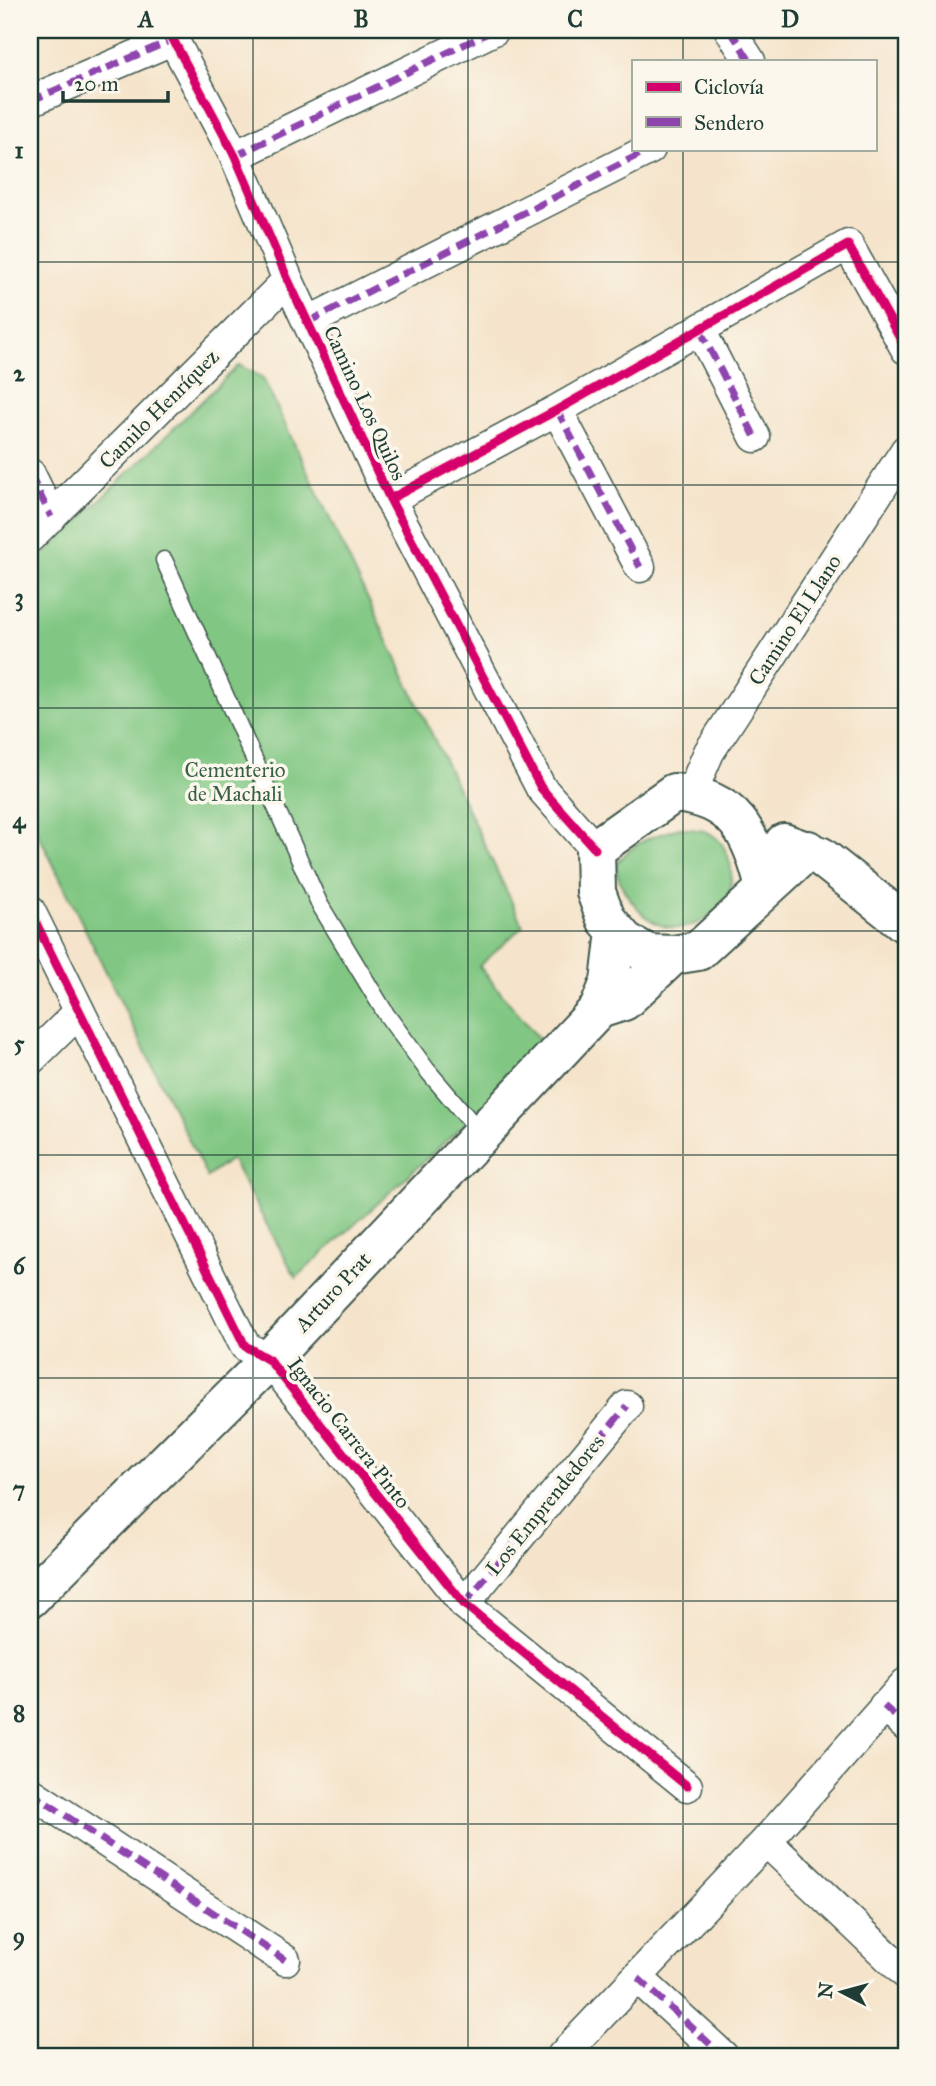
<svg xmlns="http://www.w3.org/2000/svg" width="936" height="2086" viewBox="0 0 936 2086" font-family="'IM FELL Great Primer',serif">
  <rect width="100%" height="100%" fill="#fbf7ec"/>
  <filter id="ink" filterUnits="userSpaceOnUse"><feTurbulence type="fractalNoise" baseFrequency=".0143" numOctaves="2"/><feDisplacementMap in="SourceGraphic" scale="14" xChannelSelector="R" yChannelSelector="G"/><feConvolveMatrix kernelMatrix="1 2 1 2 8 2 1 2 1" color-interpolation-filters="sRGB"/></filter>
  <filter id="wash" filterUnits="userSpaceOnUse"><feTurbulence type="fractalNoise" baseFrequency=".00686" numOctaves="4" result="noise"/><feDisplacementMap in="SourceGraphic" scale="28" xChannelSelector="R" yChannelSelector="G"/><feGaussianBlur stdDeviation="1.57" result="paint"/><feColorMatrix in="noise" values="0 0 0 0 0 0 0 0 0 0 0 0 0 0 0 0 0 1.4 0 .05"/><feComposite in="paint" operator="in"/></filter>
  <g filter="url(#wash)">
    <rect width="100%" height="100%" fill="#f5e4cb"/>
    <path fill="#81c783" stroke="#50825c" stroke-width="2" d="M 239,365 L 263,378 L 523,926 L 479,966 L 547,1049 L 296,1278 L 231,1159 L 207,1177 L 30,817 L 30,568 Z
      M 680,828 C 689,829 700,829 707,832 C 732,843 738,882 724,904 C 722,907 715,911 712,914 C 689,933 661,933 640,911 C 627,896 618,885 616,865 C 632,842 654,835 680,828 Z"/>
  </g>
  <g filter="url(#ink)">
    <g fill="none" stroke-linecap="round" stroke-linejoin="round">
      <g stroke="#3f564b" stroke-width="19">
        <path id="service" d="M 164,560 L 320,905 L 386,1014 L 427,1070 L 482,1135"/>
      </g>
      <g stroke="#3f564b" stroke-width="33">
        <path id="minor" d="M 168,30 L 235,156 L 288,280 L 390,499 L 541,788 L 595,849
          M 730,30 L 750,61
          M 30,101 L 172,40
          M 235,156 L 494,30
          M 308,322 L 650,149
          M 700,330 L 755,437
          M 557,410 L 640,567
          M 30,474 L 51,517
          M 390,499 L 557,410 L 848,245 L 906,349
          M 30,537 L 288,280
          M 691,794 L 709,752 L 906,450
          M 30,911 L 245,1346 L 269,1360 L 464,1604 L 687,1786
          M 30,1060 L 79,1012
          M 464,1604 L 627,1406
          M 884,1706 L 906,1726
          M 30,1792 L 285,1960
          M 766,1841 L 906,1974
          M 638,1978 L 723,2056
          M 562,2056 L 766,1841 L 906,1683"/>
      </g>
      <g stroke="#3f564b" stroke-width="42">
        <path id="secondary" d="M 784,843 L 820,856 L 906,924
          M 765,888 C 751,833 736,798 674,793 L 595,849 L 596,892 L 606,919 L 625,941 L 648,954 L 673,955 L 698,951 L 808,850
          M 599,1009 L 624,1001 L 673,955
          M 30,1598 L 269,1360 L 599,1009 L 610,982 L 616,931"/>
      </g>
      <use href="#service" stroke="#fff" stroke-width="16"/>
      <use href="#minor" stroke="#fff" stroke-width="30"/>
      <use href="#secondary" stroke="#fff" stroke-width="38"/>
      <path stroke="#8e44ad" stroke-width="7" stroke-dasharray="14 7" stroke-linecap="butt" d="M 730,30 L 750,61
        M 30,101 L 172,40
        M 235,156 L 494,30
        M 308,322 L 650,149
        M 700,330 L 755,437
        M 557,410 L 640,567
        M 30,474 L 51,517
        M 464,1604 L 627,1406
        M 884,1706 L 906,1726
        M 30,1792 L 285,1960
        M 638,1978 L 723,2056"/>
      <g stroke="#fbf7ec" stroke-width="13">
        <path id="cycleway" d="M 168,30 L 235,156 L 288,280 L 390,499 L 541,788 L 595,849
          M 390,499 L 557,410 L 848,245 L 906,349
          M 30,911 L 245,1346 L 269,1360 L 464,1604 L 687,1786"/>
      </g>
      <use href="#cycleway" stroke="#d6006c" stroke-width="9"/>
    </g>
  </g>
  <path fill="none" stroke="#1f3d34" stroke-width="2" stroke-opacity="0.55" d="M 253,30 L 253,2056M 468,30 L 468,2056M 683,30 L 683,61M 683,149 L 683,2056M 30,262 L 906,262M 30,485 L 906,485M 30,708 L 906,708M 30,931 L 906,931M 30,1155 L 906,1155M 30,1378 L 906,1378M 30,1601 L 906,1601M 30,1824 L 906,1824"/>
  <g text-anchor="middle" stroke-width="7" stroke-linejoin="round" paint-order="stroke">
    <g font-size="21" fill="#1f3d34" stroke="#fbf7ec">
      <text transform="translate(365 403) rotate(65)" y="7">Camino Los Quilos</text>
      <text transform="translate(159 409) rotate(-45)" y="7">Camilo Henríquez</text>
      <text transform="translate(795 620) rotate(-57)" y="7">Camino El Llano</text>
      <text transform="translate(333 1292) rotate(-47)" y="7">Arturo Prat</text>
      <text transform="translate(349 1433) rotate(52)" y="7">Ignacio Carrera Pinto</text>
      <text transform="translate(545 1505) rotate(-51)" y="7">Los Emprendedores</text>
    </g>
    <g font-size="21" fill="#386048" stroke="#fbf7ec">
      <text x="235" y="777">Cementerio<tspan x="235" dy="24">de Machali</tspan></text>
    </g>
  </g>
  <rect width="936" height="2086" fill="none" stroke="#fbf7ec" stroke-width="77"/>
  <rect x="632" y="60" width="245" height="91" fill="#fbf7ec" stroke="#a3ada2" stroke-width="2"/>
  <rect x="646" y="82" width="35" height="10" fill="#d6006c" stroke="#a3ada2" stroke-width="2"/>
  <text x="694" y="94" font-size="21" fill="#1f3d34">Ciclovía</text>
  <rect x="646" y="117" width="35" height="10" fill="#8e44ad" stroke="#a3ada2" stroke-width="2"/>
  <text x="694" y="130" font-size="21" fill="#1f3d34">Sendero</text>
  <g transform="translate(842 1992) rotate(276)" stroke="#fbf7ec" stroke-width="5" paint-order="stroke">
  <path d="M0-5L12 26L0 18L-12 26Z" fill="#1f3d34"/>
  <text y="-10" font-size="19" font-weight="bold" text-anchor="middle" fill="#1f3d34">N</text>
  </g>
  <path d="M63 91v10h105v-10" fill="none" stroke="#1f3d34" stroke-width="3.5"/>
  <text x="74" y="91" font-size="21" fill="#1f3d34" stroke="#fbf7ec" stroke-width="5" paint-order="stroke">20 m</text>
  <rect x="38" y="38" width="860" height="2010" fill="none" stroke="#1f3d34" stroke-width="2.5"/>
  <g font-size="23" text-anchor="middle" font-weight="bold" fill="#1f3d34">
    <text x="146" y="27">A</text>
    <text x="361" y="27">B</text>
    <text x="575" y="27">C</text>
    <text x="790" y="27">D</text>
    <text x="19" y="158">1</text>
    <text x="19" y="381">2</text>
    <text x="19" y="605">3</text>
    <text x="19" y="828">4</text>
    <text x="19" y="1051">5</text>
    <text x="19" y="1274">6</text>
    <text x="19" y="1497">7</text>
    <text x="19" y="1721">8</text>
    <text x="19" y="1944">9</text>
  </g>
</svg>
